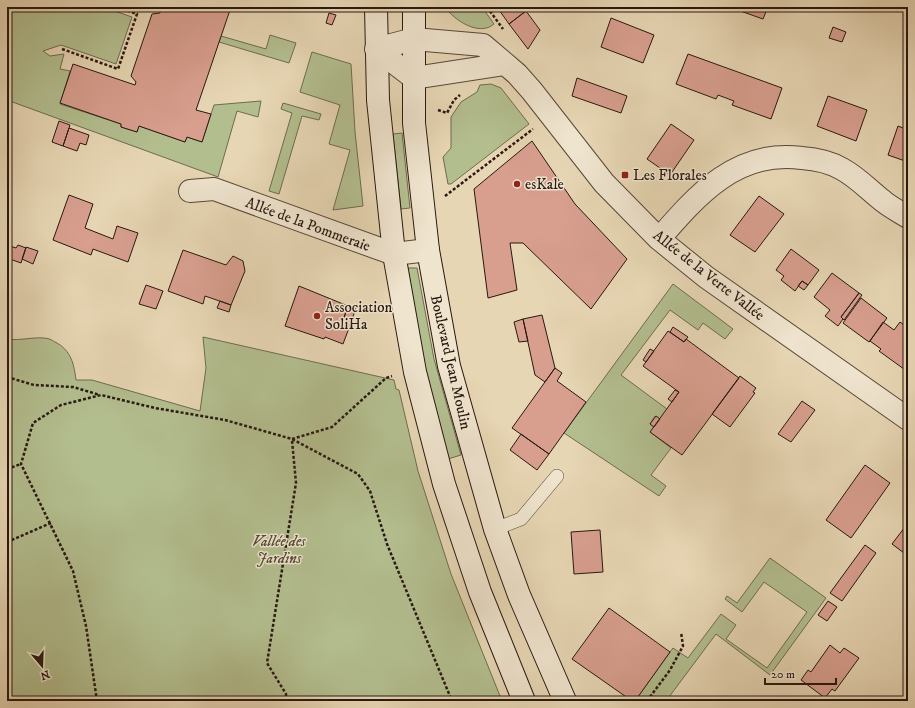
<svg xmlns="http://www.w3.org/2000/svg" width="915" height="708" viewBox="0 0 915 708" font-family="'IM FELL DW Pica',serif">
  <rect width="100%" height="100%" fill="#e7d6b4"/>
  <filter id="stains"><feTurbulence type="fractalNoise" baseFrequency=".005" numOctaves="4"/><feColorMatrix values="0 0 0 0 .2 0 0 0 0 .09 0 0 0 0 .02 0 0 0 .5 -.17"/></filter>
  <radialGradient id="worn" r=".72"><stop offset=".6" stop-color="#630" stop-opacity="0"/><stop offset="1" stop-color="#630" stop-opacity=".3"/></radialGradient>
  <path fill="#b3be8f" stroke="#6e6b50" d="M 7,7 L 103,7 L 132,17 L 116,64 L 61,45 L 43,51 L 50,56 L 64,54 L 60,69 L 70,71 L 60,104 L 121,124 L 121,127 L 137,132 L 139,126 L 185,142 L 187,137 L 202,142 L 214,105 L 261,101 L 258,117 L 237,111 L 218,177 L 7,100 Z
    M 445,7 L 482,7 L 494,24 C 479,37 454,20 445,7 Z
    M 270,35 L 296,43 L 289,63 L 219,42 L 221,36 L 266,49 Z
    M 312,52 L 351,64 L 355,132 L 363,206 L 333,210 L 350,150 L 329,144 L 340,105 L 300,92 Z
    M 491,84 L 501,88 L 529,124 L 451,184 L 448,184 L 443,157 L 451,148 L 451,117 L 461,102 L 477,92 L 480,85 Z
    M 283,103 L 321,114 L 319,120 L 302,116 L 279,194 L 269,191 L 292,113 L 281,109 Z
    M 402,133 L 410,208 L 401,209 L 393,134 Z
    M 408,268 L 417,268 L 434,359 L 461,455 L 448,459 L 423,362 Z
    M 673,284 L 733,329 L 725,339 L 703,323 L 698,330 L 670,310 L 621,375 L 667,409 L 660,419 L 655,416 L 650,424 L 654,427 L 650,432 L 671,448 L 651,475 L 666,486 L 659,496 L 564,433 Z
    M 203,337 L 394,380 L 396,389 L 399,390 L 418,471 L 451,574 L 502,701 L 7,701 L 7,339 C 20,341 31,337 44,338 C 48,338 52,340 55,342 C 71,350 74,364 76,380 L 92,380 L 200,411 L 206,368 Z
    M 770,558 L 826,598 L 770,675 L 716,634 L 666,701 L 635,701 L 673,648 L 688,658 L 721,614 L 736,625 L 726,639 L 767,668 L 807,612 L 764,582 L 742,612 L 725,599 L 727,596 L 737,603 Z"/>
  <path fill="#d89f8f" stroke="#281810" d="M 152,7 L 231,7 L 196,110 L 211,114 L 202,142 L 187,137 L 185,142 L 139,126 L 137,132 L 121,127 L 121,124 L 60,103 L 73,64 L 135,85 L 136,82 L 131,76 L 152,14 L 160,13 L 160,10 Z
    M 497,7 L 531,7 L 509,24 Z
    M 729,7 L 768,7 L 763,19 Z
    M 526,11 L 540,30 L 528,49 L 509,24 Z
    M 329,13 L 336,15 L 332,25 L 326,23 Z
    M 611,18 L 654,35 L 643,63 L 601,47 Z
    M 833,27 L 846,32 L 842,42 L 829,38 Z
    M 688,54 L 782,88 L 771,119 L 732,105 L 734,101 L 718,95 L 716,99 L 676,84 Z
    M 577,78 L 627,96 L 621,113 L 572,96 Z
    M 828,96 L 867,110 L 856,141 L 817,126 Z
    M 59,121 L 70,125 L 63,146 L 52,142 Z
    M 671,124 L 694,140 L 670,175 L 647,159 Z
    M 898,126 L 908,130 L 908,162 L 888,155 Z
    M 69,128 L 89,135 L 86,145 L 80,143 L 77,151 L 63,146 Z
    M 532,141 L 575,204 L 627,259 L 591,309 L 523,243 L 510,243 L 517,290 L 488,298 L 474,189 Z
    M 69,195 L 93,204 L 85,228 L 113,239 L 117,226 L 138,233 L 128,262 L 93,249 L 91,255 L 53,240 Z
    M 759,196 L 784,214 L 755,252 L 730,235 Z
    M 7,245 L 16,248 L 18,245 L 26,248 L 21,263 L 7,258 Z
    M 26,247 L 38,251 L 33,264 L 22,259 Z
    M 791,249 L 819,270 L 808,285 L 802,281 L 795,291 L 781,280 L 784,276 L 776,270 Z
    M 183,250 L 226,265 L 233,256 L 243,261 L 245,271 L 231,305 L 205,296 L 203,304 L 168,291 Z
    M 832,273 L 859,293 L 841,317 L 843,319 L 838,326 L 825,316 L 830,310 L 814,297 Z
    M 802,281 L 808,285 L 804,290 L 798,286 Z
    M 146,285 L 163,291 L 156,309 L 139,304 Z
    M 299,286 L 348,306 L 341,326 L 349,328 L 343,344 L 325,337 L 324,339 L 285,326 Z
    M 859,293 L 862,295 L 844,320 L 841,317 Z
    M 861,298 L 887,318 L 869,342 L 843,323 Z
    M 220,301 L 231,305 L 229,312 L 217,308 Z
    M 348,306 L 356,308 L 349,328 L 341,326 Z
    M 542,315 L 555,368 L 545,382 L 535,375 L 523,319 Z
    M 523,319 L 528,341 L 519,342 L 514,322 Z
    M 883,322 L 894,330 L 900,322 L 908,328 L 908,372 L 879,351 L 881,349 L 870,341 Z
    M 673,327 L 688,337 L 684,342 L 670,332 Z
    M 668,331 L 684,342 L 686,339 L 739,378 L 682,455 L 650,432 L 679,392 L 643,366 Z
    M 650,349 L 654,351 L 646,362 L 643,360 Z
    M 555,368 L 562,373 L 557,381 L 586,402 L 549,454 L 512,428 Z
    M 740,376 L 756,388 L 753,392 L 755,393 L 730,427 L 712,414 Z
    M 675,390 L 679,392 L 672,402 L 668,399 Z
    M 802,401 L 815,410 L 791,442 L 778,434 Z
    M 656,416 L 660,419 L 654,427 L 650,424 Z
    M 521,434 L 549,454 L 537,470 L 510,450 Z
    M 865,465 L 890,483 L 851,538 L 826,520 Z
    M 908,523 L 908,556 L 892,544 Z
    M 600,530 L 603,572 L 574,574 L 571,532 Z
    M 865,545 L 876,553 L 842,601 L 830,593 Z
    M 828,601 L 837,607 L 827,621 L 818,615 Z
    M 609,608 L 670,652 L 635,701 L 632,701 L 572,659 Z
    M 830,645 L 840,653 L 844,648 L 859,658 L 835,691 L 832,689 L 825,698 L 801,680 L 808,670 L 811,672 Z"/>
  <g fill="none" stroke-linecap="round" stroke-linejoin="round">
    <g stroke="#584839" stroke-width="14">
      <path id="service" d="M 495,529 L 521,519 L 557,476"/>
    </g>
    <g stroke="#584839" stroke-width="24">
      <path id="minor" d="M 376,49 L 414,39 L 483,45 L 517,74 L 532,91 L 604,183 L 659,239 L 706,277 L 908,419
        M 376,49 L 414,78 L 505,64
        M 190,191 L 214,189 L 394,254 L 428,250
        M 659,239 C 697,195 737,149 802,158 C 816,159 830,162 842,169 C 857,177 869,190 883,201 C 890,207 900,212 908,217"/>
    </g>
    <g stroke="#281810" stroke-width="24">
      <path id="secondary" d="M 376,7 L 378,100 L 394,254 L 415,372 L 444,484 L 480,592 L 524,701
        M 414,7 L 414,123 L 428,250 L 449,366 L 495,529 L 519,595 L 565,701"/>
    </g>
    <path stroke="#281810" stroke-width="2.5" stroke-dasharray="3 2" stroke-linecap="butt" d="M 487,7 L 503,29
      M 62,49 L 118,69 L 137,14 L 117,7
      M 438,110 L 447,113 L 454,100 L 460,95
      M 445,196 L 533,129
      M 7,377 L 34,385 L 73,387 L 100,395
      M 292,439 L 332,427 L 386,378 L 392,376
      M 7,469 L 21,464
      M 7,542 L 51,523
      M 97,701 L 86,626 L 73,571 L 21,464 L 33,423 L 61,405 L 101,395 L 155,408 L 225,420 L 292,439 L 358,474 L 370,491 L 387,544 L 452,701
      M 286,701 L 286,694 L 267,663 L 296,483 L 292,440
      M 647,701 L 670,670 L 683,646 L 681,632"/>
    <use href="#service" stroke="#efe4ce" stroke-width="13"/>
    <use href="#minor" stroke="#efe4ce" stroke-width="22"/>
    <use href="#secondary" stroke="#efe4ce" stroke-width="22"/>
  </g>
  <g fill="#8f2418" stroke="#efe4ce" stroke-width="1.5">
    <rect x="621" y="171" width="8" height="8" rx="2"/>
    <circle cx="517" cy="184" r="4"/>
    <circle cx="317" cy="316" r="4"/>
  </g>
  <g text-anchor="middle" stroke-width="3" stroke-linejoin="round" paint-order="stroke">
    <g font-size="15" fill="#281810" stroke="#efe4ce" text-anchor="start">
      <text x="633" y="180">Les Florales</text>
      <text x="525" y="189">esKale</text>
      <text x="325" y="312">Association<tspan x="325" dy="17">SoliHa</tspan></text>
    </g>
    <g font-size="15" fill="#281810" stroke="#efe4ce">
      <text transform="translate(308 224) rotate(20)" y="5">Allée de la Pommeraie</text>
      <text transform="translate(709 275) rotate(38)" y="5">Allée de la Verte Vallée</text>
      <text transform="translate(451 362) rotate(77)" y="5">Boulevard Jean Moulin</text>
    </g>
    <g font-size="15" font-style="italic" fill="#524a36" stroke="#efe4ce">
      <text x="279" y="546">Vallée des<tspan x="279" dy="17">Jardins</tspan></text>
    </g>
  </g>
  <rect width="915" height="708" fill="none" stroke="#e7d6b4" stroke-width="24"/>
  <rect x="8" y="8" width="899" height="692" fill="none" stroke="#281810" stroke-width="2"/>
  <rect x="12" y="12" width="891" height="684" fill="none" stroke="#281810"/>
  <g transform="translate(42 666) rotate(161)" stroke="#efe4ce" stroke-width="3" paint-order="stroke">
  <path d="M0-3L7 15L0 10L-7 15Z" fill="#281810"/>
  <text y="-6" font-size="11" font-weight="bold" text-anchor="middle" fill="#281810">N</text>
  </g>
  <path d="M765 678v6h71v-6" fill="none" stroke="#281810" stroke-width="2"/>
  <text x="771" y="678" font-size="12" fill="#281810" stroke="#efe4ce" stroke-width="3" paint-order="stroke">20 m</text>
  <rect width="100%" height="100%" filter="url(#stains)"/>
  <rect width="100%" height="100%" fill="url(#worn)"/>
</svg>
